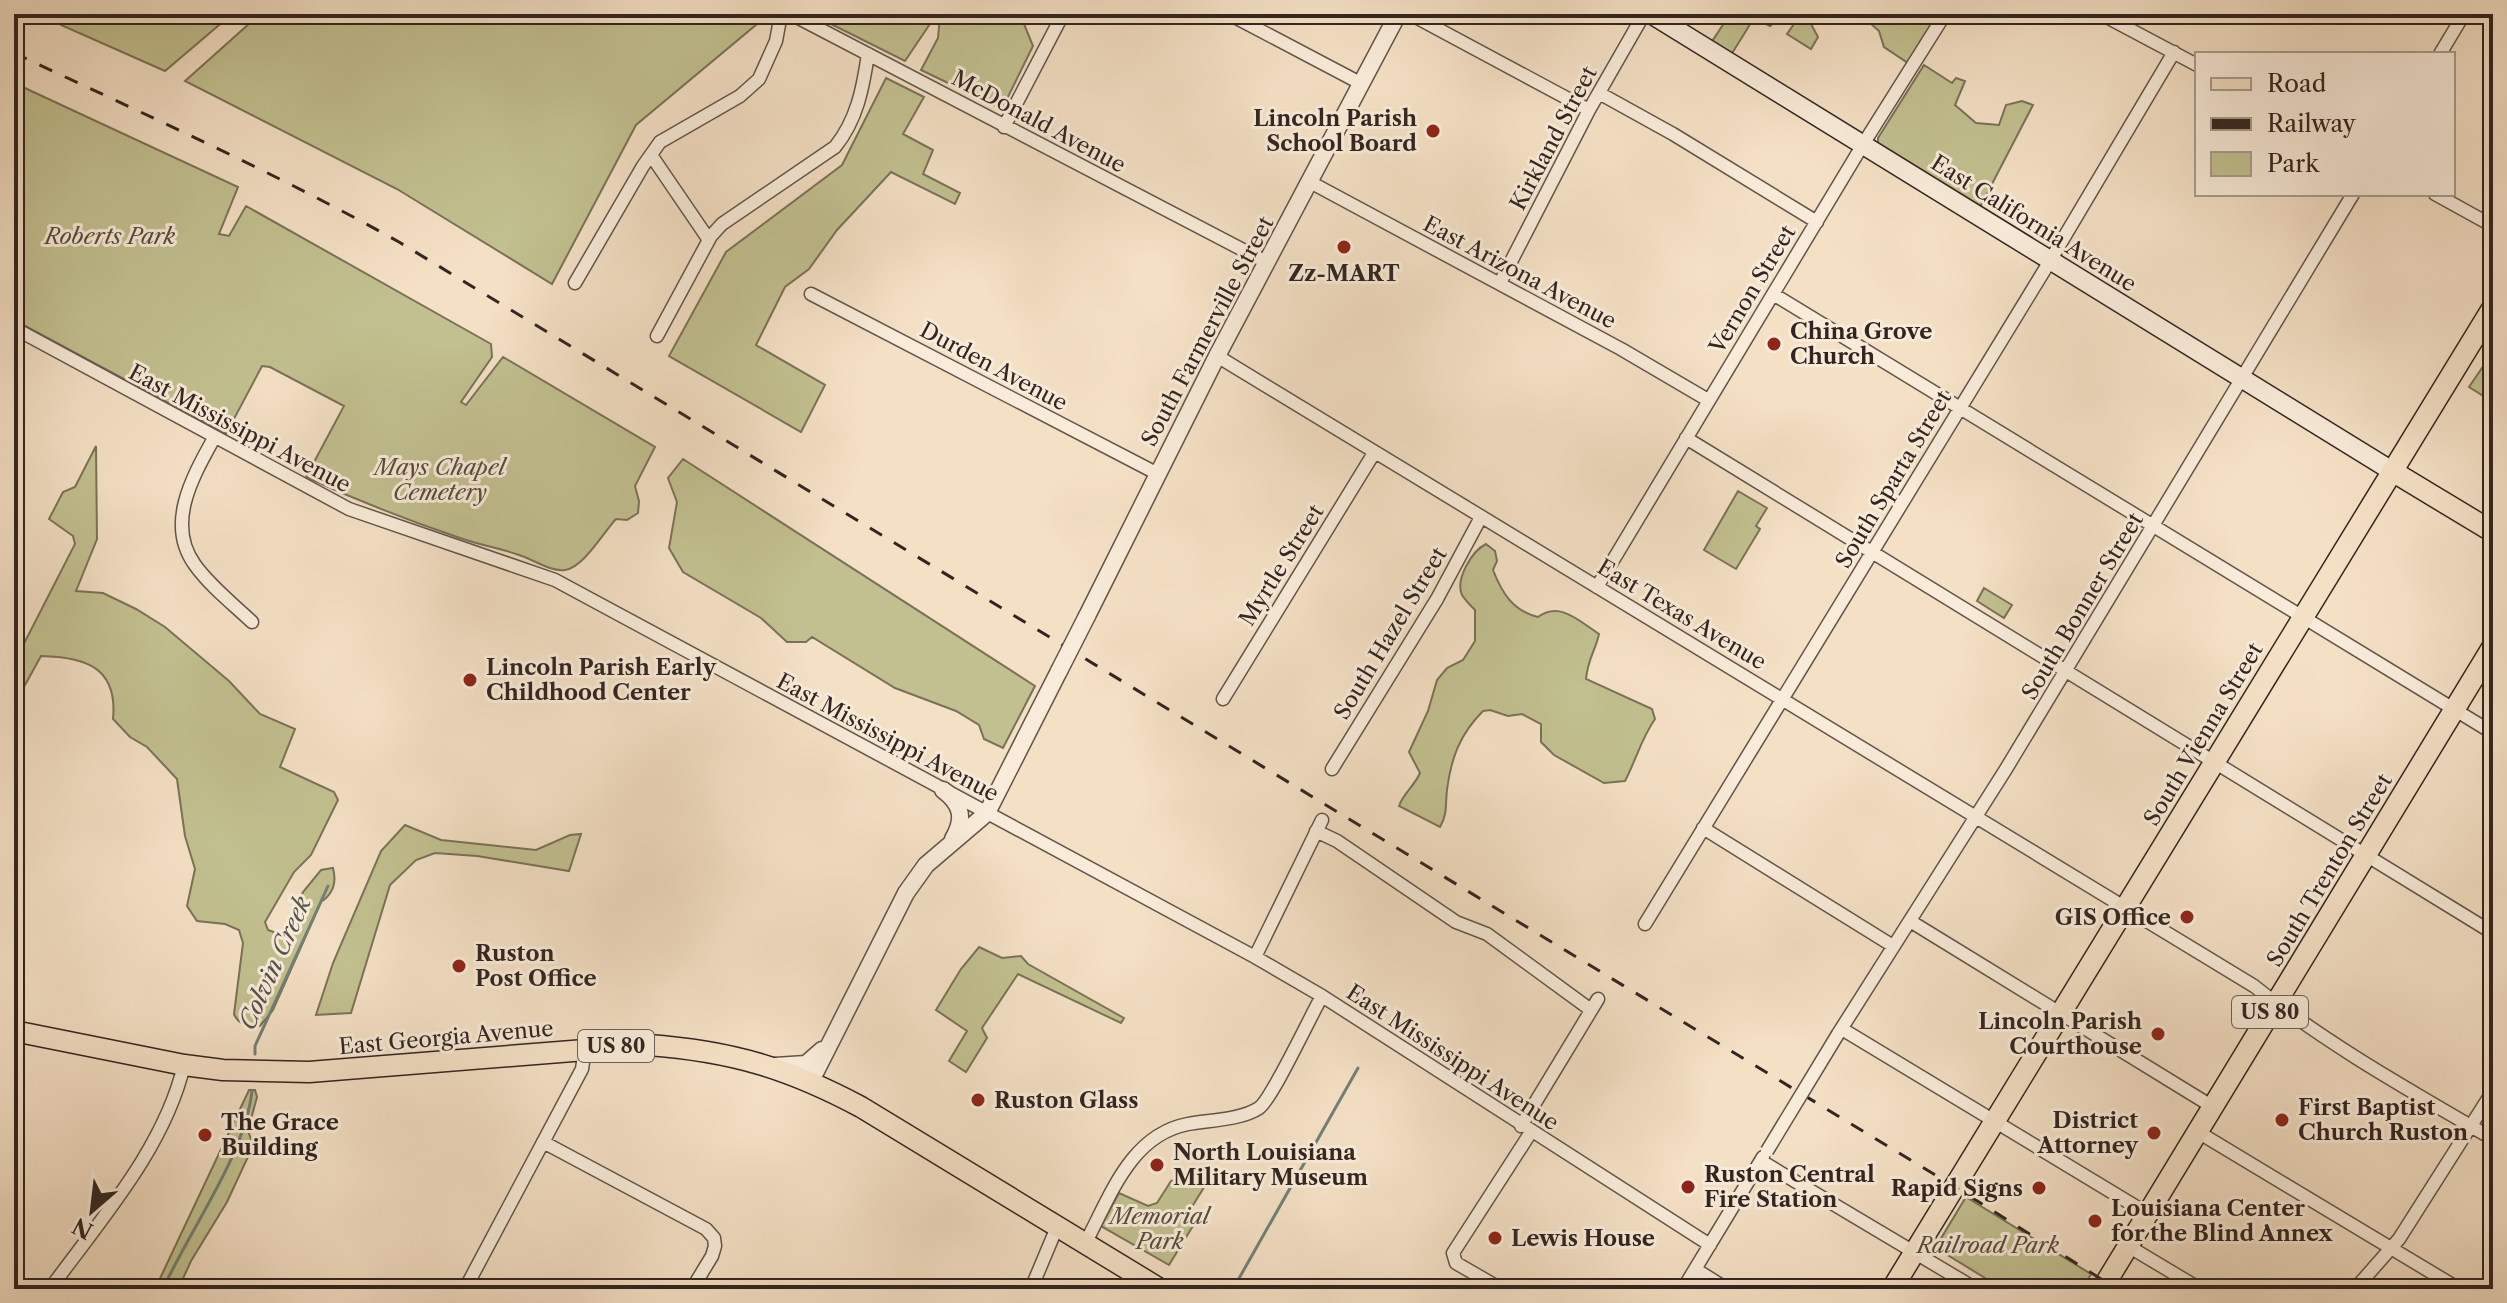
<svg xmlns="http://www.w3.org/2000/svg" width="2507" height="1303" viewBox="0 0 2507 1303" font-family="'Libre Caslon Text',serif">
  <rect width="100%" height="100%" fill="#f4e0c5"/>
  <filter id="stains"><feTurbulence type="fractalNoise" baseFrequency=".0025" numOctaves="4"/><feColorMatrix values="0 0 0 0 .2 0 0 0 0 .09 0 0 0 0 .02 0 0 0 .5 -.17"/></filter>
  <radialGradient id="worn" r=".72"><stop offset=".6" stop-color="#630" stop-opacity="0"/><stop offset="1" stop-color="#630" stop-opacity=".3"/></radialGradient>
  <path fill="#c2c090" stroke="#7a7258" stroke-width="2" d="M 65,14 L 232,14 L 165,71 L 61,25 Z
    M 260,14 L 758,14 L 761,16 L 757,24 L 636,125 L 552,284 L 397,189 L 185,81 Z
    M 811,14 L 1020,14 L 1033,46 L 1002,109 L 921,70 L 938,38 L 940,15 L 936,15 L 905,61 Z
    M 1730,14 L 1786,14 L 1770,26 L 1754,18 L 1731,55 L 1711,43 Z
    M 1801,14 L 1813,14 L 1811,24 L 1818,37 L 1811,49 L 1787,34 Z
    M 1860,14 L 1938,14 L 1908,63 L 1884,47 L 1879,31 Z
    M 1924,65 L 1952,83 L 1956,78 L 1965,81 L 1955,105 L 1976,123 L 1999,125 L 2006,105 L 2022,101 L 2033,105 L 1980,207 L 1878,145 L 1878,138 Z
    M 886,78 L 924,97 L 903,134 L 933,150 L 923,174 L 960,193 L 955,204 L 891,172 L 837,230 L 809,269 L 785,287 L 756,345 L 825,385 L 801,432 L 669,356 L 726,252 L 842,165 Z
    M 14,83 L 238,187 L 219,234 L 229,236 L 246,206 L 491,344 L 492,357 L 461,402 L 466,405 L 503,357 L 655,447 L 635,486 L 639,501 L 638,513 L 627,520 L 616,519 C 603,533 583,568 565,570 C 550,572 533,559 519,555 C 500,548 479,545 460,538 C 407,520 356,500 306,477 L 344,406 L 270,367 L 262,366 L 226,434 L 14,320 Z
    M 2484,365 L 2493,366 L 2493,402 L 2469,387 Z
    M 96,446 L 97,539 L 76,591 L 103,593 L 136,609 L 165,627 L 229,681 L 260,714 L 295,729 L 280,767 L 334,792 L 338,800 L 311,855 L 294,872 L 265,922 L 268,930 L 282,935 L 303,892 L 321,870 L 333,868 C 337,883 333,894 321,902 L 273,1010 L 260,1026 C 248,1025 239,1026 234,1014 L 243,943 L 239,930 L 225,924 L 197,921 L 187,906 L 195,869 L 185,836 L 177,779 L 147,747 L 130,737 L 113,719 C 118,667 85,657 41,656 L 14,705 L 14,663 L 75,544 L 73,536 L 49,519 L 63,492 L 75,487 Z
    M 683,459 L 1035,686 L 1003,748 L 984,739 L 979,725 L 956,711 L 895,688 L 812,637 L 806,642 L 787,642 L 761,618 L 683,572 L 669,548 L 677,502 L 668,478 Z
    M 1738,491 L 1767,508 L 1756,526 L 1760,529 L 1736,569 L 1704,550 Z
    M 1486,544 L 1495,551 L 1497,561 L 1493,570 C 1502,593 1513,611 1538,617 C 1560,601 1579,621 1599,634 C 1595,652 1588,658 1586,679 L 1652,709 L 1655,719 C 1641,739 1636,760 1625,781 L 1604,783 L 1554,755 L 1541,742 L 1541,724 L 1522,714 L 1508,716 L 1490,710 L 1483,711 C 1460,734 1451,758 1447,790 C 1445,805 1448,813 1440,827 L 1399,806 C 1403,794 1415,785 1420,773 L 1409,752 L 1428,711 L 1437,680 L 1447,668 L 1463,660 L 1475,641 L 1475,610 C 1471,606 1465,600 1462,595 C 1455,579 1472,551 1486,544 Z
    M 1984,588 L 2012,605 L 2004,618 L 1977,601 Z
    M 405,825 L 441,840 L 536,850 L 570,835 L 581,834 L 569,871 L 477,856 L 435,853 L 416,860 L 390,885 L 351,1013 L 316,1015 L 333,963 L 381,851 Z
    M 979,947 L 1002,958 L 1021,956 L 1028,964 L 1124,1018 L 1121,1023 L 1018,974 L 982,1028 L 987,1038 L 966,1072 L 949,1061 L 967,1031 L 936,1010 L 961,969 Z
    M 249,1090 L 255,1090 L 257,1097 L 248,1130 L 253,1146 L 227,1202 L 191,1261 L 180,1285 L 187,1289 L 155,1289 Z
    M 1207,1167 L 1214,1171 L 1187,1215 L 1196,1221 L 1169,1265 L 1101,1226 L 1119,1193 L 1148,1206 L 1157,1203 L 1171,1181 Z
    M 1966,1197 L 2091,1274 L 2086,1283 L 2090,1286 L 2088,1289 L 2003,1289 L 1941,1251 L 1937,1245 Z"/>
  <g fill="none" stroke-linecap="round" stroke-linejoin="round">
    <path stroke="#728077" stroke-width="3" d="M 255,1054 L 255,1046 L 328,886
      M 163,1289 C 190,1229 245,1155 252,1091
      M 1233,1289 L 1358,1068"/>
    <g stroke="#62544a" stroke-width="15">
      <path id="minor" d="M 791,14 L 1268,263
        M 1229,14 L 1362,84
        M 1410,14 L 1589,110
        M 2101,14 L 2197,65
        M 2440,54 L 2464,14
        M 1599,93 L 1673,134 L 1817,222
        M 1004,127 L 1063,14
        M 651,155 L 709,240
        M 1310,182 L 1621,349 L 1708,400
        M 2435,194 L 2493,226
        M 575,283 L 643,166 L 660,142 L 740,96 L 759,79 L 776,41 L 781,14
        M 1500,283 L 1589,110 L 1644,14
        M 811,294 L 1158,474
        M 1773,294 L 2493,733
        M 14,328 L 349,509 L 555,580 L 1255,957 L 1322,996 L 1710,1245
        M 657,336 L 711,236 L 722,224 L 835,147 C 857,120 863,88 868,54
        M 1217,356 L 2254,986 C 2328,1045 2411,1091 2493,1139
        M 214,438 C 193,476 165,524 195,565 C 210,586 233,604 252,622
        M 1686,438 L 2493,933
        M 1597,587 L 1862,146 L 1945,14
        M 1223,699 L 1374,453
        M 1332,769 L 1437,599 L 1481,517
        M 1703,828 L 1893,946
        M 1316,831 L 1337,841 L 1456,922 L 1487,934 L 1591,1010
        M 1910,921 L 2213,1107
        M 1645,924 L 2050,261 L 2174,52
        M 1255,957 L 1322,820
        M 1842,1029 L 2148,1214
        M 1838,1034 L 2006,769 L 2353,194
        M 1521,1126 L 1598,999
        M 2198,1132 L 2459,1289
        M 543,1142 L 706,1229 L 714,1238 L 715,1246 L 712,1256 L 692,1289
        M 1761,1161 L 1976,1289
        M 1085,1244 C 1110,1197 1130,1135 1188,1124 C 1209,1120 1241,1120 1259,1108 C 1272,1099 1311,1015 1322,996
        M 2128,1246 L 2200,1289
        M 1695,1269 L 1727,1289
        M 50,1289 C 100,1220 164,1149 184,1065
        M 465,1289 L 582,1069 L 585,1049
        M 1031,1289 L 1057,1227
        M 1501,1289 L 1456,1263 L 1453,1253 L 1531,1132
        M 1683,1289 L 1763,1157
        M 2355,1289 L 2399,1239 L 2493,1091"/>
    </g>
    <g stroke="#62544a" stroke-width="19">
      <path id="tertiary" d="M 1087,616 L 1217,356 L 1398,14
        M 943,790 C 962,804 965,819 953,839
        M 775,1066 L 806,1064 L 822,1050
        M 811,1081 L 906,893 L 926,865 L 987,813 L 1059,671"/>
    </g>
    <g stroke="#322521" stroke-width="21">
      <path id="secondary" d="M 1651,14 L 2392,471"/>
    </g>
    <g stroke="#322521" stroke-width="23">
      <path id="primary" d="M 2392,471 L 2493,532
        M 14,1031 L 184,1065 L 223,1070 L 309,1072 L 648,1045 C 731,1051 788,1068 861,1107 L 1160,1289"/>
    </g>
    <g stroke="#322521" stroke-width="23">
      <path id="trunk" d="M 1892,1289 L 2493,307
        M 2102,1289 L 2493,646"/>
    </g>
    <use href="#minor" stroke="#f8ebd9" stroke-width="12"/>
    <use href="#tertiary" stroke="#f8ebd9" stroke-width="16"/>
    <use href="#secondary" stroke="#f8ebd9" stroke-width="18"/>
    <use href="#primary" stroke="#f4e0c5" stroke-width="20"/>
    <use href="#trunk" stroke="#f4e0c5" stroke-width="20"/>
    <path stroke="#322521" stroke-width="3" stroke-dasharray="14 14" stroke-linecap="butt" d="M 14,53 C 144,114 274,172 399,242 L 1955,1187 L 2117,1289"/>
    <g stroke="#62544a" stroke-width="15" stroke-linecap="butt">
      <path id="minor-bridge" d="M 1767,1151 L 1838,1034"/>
    </g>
    <g stroke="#62544a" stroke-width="19" stroke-linecap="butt">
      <path id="tertiary-bridge" d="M 1059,671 L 1087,616"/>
    </g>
    <use href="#minor-bridge" stroke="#f8ebd9" stroke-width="12"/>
    <use href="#tertiary-bridge" stroke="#f8ebd9" stroke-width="16"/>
  </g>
  <g fill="#8f2418" stroke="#f8ebd9" stroke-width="3">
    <circle cx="1433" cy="131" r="8"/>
    <circle cx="1344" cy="247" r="8"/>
    <circle cx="1774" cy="344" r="8"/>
    <circle cx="470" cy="680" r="8"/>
    <circle cx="2187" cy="917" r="8"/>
    <circle cx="459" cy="966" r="8"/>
    <circle cx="2158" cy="1034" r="8"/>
    <circle cx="978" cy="1100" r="8"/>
    <circle cx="2282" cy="1120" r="8"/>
    <circle cx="2154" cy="1133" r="8"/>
    <circle cx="205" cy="1135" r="8"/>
    <circle cx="1157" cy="1165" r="8"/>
    <circle cx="1688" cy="1187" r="8"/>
    <circle cx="2039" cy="1188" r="8"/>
    <circle cx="2095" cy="1221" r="8"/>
    <circle cx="1495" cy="1238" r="8"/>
  </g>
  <g text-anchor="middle" stroke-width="6" stroke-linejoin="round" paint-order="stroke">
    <g fill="#f8ebd9" stroke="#6d6058" stroke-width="2">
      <rect x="2232" y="996" width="76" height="32" rx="6"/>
      <rect x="578" y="1030" width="76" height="32" rx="6"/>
    </g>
    <g font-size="20" font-weight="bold" fill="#322521">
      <text x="2270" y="1019">US 80</text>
      <text x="616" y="1053">US 80</text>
    </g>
    <g font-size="22" font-weight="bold" fill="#322521" stroke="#f8ebd9" text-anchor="start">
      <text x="1417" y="126" text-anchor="end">Lincoln Parish<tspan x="1417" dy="25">School Board</tspan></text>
      <text x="1344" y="281" text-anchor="middle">Zz-MART</text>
      <text x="1790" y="339">China Grove<tspan x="1790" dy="25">Church</tspan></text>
      <text x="486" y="675">Lincoln Parish Early<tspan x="486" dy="25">Childhood Center</tspan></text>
      <text x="2171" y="925" text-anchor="end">GIS Office</text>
      <text x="475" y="961">Ruston<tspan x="475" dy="25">Post Office</tspan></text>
      <text x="2142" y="1029" text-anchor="end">Lincoln Parish<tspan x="2142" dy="25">Courthouse</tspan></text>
      <text x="994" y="1108">Ruston Glass</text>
      <text x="2298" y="1115">First Baptist<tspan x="2298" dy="25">Church Ruston</tspan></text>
      <text x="2138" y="1128" text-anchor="end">District<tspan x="2138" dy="25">Attorney</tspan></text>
      <text x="221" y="1130">The Grace<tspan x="221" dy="25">Building</tspan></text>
      <text x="1173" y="1160">North Louisiana<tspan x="1173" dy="25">Military Museum</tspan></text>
      <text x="1704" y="1182">Ruston Central<tspan x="1704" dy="25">Fire Station</tspan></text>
      <text x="2023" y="1196" text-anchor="end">Rapid Signs</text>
      <text x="2111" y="1216">Louisiana Center<tspan x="2111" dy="25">for the Blind Annex</tspan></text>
      <text x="1511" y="1246">Lewis House</text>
    </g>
    <g font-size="22" fill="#322521" stroke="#f8ebd9">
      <text transform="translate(1039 121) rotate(28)" y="8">McDonald Avenue</text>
      <text transform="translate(1553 138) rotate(-62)" y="8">Kirkland Street</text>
      <text transform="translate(2034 223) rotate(32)" y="8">East California Avenue</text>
      <text transform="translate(1520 272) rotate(28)" y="8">East Arizona Avenue</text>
      <text transform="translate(1752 289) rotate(-59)" y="8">Vernon Street</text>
      <text transform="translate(1207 331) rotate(-62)" y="8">South Farmerville Street</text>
      <text transform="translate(994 366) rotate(28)" y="8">Durden Avenue</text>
      <text transform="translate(240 428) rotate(28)" y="8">East Mississippi Avenue</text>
      <text transform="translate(1893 479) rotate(-59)" y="8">South Sparta Street</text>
      <text transform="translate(1281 565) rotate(-58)" y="8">Myrtle Street</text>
      <text transform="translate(2082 606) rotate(-59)" y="8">South Bonner Street</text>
      <text transform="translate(1682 614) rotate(31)" y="8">East Texas Avenue</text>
      <text transform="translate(1390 633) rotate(-59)" y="8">South Hazel Street</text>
      <text transform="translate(2203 734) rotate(-59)" y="8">South Vienna Street</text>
      <text transform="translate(888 737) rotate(28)" y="8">East Mississippi Avenue</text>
      <text transform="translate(2329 870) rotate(-59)" y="8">South Trenton Street</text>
      <text transform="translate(446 1037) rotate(-5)" y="8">East Georgia Avenue</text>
      <text transform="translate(1453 1057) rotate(33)" y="8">East Mississippi Avenue</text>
    </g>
    <g font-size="22" font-style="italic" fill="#564c3d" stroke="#f8ebd9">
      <text x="110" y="244">Roberts Park</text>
      <text x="440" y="475">Mays Chapel<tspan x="440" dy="25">Cemetery</tspan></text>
      <text x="1160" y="1224">Memorial<tspan x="1160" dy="25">Park</tspan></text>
      <text x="1988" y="1253">Railroad Park</text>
    </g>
    <g font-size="24" font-style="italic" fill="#52534c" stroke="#f8ebd9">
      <text transform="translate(275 963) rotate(-66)" y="8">Colvin Creek</text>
    </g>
  </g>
  <rect width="2507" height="1303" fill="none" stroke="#f4e0c5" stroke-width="48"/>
  <rect x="16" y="16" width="2475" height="1271" fill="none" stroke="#322521" stroke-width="4"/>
  <rect x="24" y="24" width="2459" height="1255" fill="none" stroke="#322521" stroke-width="2"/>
  <rect x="2195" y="52" width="260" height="144" fill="#f8ebd9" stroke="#a99c8f" stroke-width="2"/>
  <rect x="2211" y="78" width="40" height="12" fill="#f4e0c5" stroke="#a99c8f" stroke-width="2"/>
  <text x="2267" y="92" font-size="24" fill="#322521">Road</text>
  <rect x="2211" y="118" width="40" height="12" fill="#322521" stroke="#a99c8f" stroke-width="2"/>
  <text x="2267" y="132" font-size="24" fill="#322521">Railway</text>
  <rect x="2211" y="152" width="40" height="24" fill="#c2c090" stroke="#a99c8f" stroke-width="2"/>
  <text x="2267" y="172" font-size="24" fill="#322521">Park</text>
  <g transform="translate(92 1211) rotate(208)" stroke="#f8ebd9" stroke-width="6" paint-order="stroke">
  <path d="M0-6L14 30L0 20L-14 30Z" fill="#322521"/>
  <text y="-12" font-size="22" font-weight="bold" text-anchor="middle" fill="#322521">N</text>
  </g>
  <rect width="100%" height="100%" filter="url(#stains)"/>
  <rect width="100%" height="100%" fill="url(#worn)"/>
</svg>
